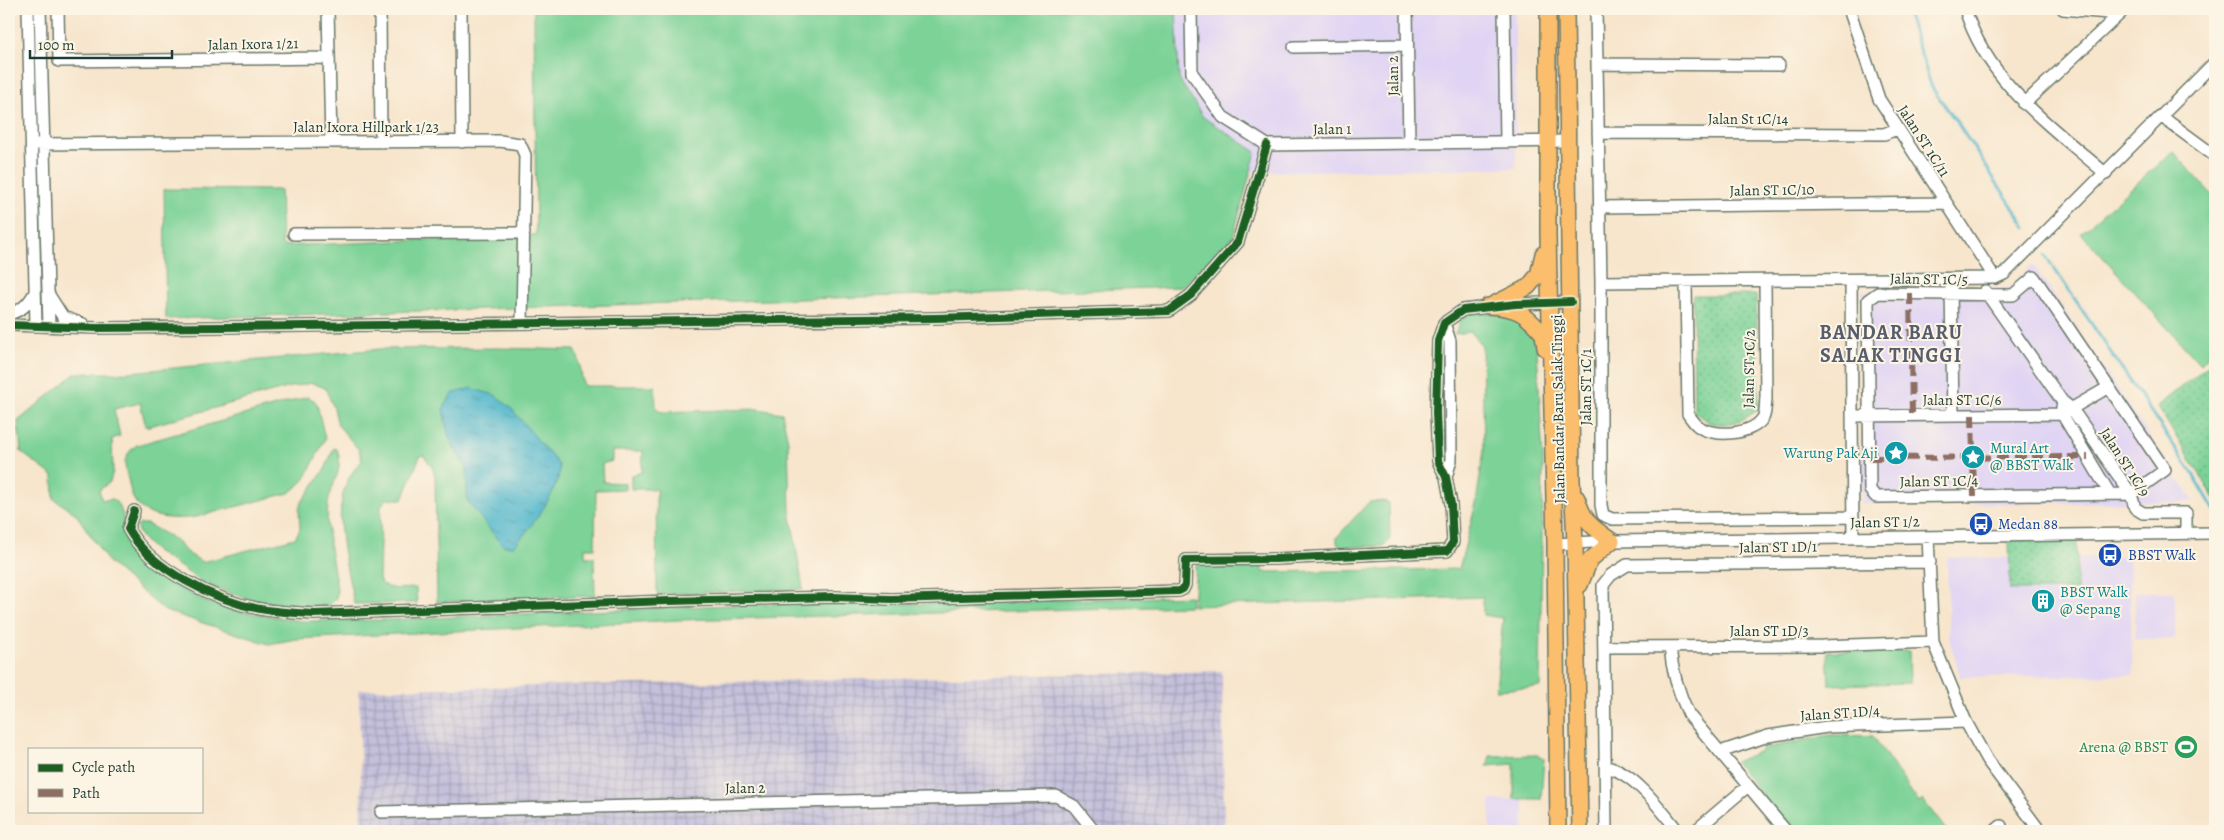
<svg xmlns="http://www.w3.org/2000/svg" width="2224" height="840" viewBox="0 0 2224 840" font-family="Alegreya,serif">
  <defs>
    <pattern id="industrial-grid" width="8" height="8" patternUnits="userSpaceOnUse" patternTransform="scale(1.25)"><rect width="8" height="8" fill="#c4c0db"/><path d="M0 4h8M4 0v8" fill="none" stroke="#9f9db2"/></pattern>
    <pattern id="park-dots" width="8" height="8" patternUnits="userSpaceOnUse" patternTransform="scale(1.25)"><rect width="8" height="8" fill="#7bd297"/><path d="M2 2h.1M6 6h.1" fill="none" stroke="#64ac7c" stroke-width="1.8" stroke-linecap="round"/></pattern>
    <pattern id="water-ripples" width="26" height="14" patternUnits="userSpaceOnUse" patternTransform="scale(1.25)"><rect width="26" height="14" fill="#4eb6cc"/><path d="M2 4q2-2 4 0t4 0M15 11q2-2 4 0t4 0" fill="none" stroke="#4095a6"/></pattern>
  </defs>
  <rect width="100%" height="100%" fill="#fcf5e5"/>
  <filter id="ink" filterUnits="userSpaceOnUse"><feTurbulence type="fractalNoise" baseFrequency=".02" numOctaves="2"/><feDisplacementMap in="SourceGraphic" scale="10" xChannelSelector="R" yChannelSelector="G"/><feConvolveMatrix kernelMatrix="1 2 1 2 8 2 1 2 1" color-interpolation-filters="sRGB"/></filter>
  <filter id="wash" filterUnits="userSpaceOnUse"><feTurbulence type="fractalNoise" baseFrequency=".0096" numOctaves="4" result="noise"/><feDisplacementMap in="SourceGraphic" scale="20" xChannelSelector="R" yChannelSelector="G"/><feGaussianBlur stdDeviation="1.12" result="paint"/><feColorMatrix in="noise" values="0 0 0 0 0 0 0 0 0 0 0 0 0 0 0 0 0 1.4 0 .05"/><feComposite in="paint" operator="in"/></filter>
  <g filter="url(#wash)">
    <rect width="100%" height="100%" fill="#f7e5cc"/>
    <path fill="#e0d4f4" d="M 1175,9 L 1515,9 L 1516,168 L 1178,173 Z
      M 2033,264 L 2194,502 L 1862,504 L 1862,291 L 2010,288 Z
      M 2129,557 L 2133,675 L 1960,677 L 1949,636 L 1947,558 Z
      M 2135,592 L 2175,592 L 2175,639 L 2135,639 Z
      M 1490,800 L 1524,800 L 1524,831 L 1490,831 Z"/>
    <path fill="url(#industrial-grid)" d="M 1222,671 L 1224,831 L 362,831 L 359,690 Z"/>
    <path fill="#7bd297" stroke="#4d8866" d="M 534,9 L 1176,9 L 1179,79 L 1203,117 L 1256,152 L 1233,237 L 1182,287 L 166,319 L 164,189 L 280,190 L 282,246 L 536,235 Z
      M 2173,151 L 2215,198 L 2215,351 L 2200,364 L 2081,233 Z
      M 1468,313 L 1507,313 L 1536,331 L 1543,460 L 1540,687 L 1496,690 L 1503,618 L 1483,615 L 1483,597 L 1193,606 L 1196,565 L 1262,563 L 1262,572 L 1459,569 L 1476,503 L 1484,450 L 1482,346 L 1470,332 L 1455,334 L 1462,317 Z
      M 498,348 L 575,350 C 581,361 580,373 584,386 L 655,386 L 656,408 L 661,412 L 758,409 L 782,413 L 788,441 L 790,510 L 803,589 L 657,594 L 656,489 L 631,489 L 631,475 L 642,472 L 643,451 L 612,451 L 612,461 L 602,464 L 603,482 L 625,483 L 625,489 L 596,490 L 595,548 L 585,548 L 585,557 L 594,557 L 595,596 L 437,602 L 435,475 L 431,465 L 423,455 L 420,456 L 403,499 L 386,499 L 381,506 L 379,580 C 387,592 404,588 416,588 L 417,603 L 354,604 C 346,560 324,496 362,461 L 359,450 L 338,425 L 334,408 L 325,388 L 312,383 L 290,387 L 146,427 L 140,403 L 114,409 L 120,436 L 112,439 L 113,471 L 110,482 L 99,490 L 102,500 L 113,499 L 120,507 L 124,519 L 123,529 L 127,546 L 162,577 L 202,600 L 230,610 L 302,621 L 384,620 L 752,604 L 935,604 L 1191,596 L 1191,606 L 679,620 L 296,639 L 269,644 L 165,611 L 109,563 L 76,514 L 54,499 L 53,476 L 21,452 L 18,421 L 76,373 L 118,373 L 380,349 Z
      M 307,397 L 314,400 L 317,404 L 325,439 L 305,479 L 296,488 L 289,493 L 196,517 C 175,520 144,520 133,498 C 130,491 129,482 127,475 C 123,461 125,454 137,445 Z
      M 334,448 L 337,449 C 345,468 331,484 328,504 C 325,532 333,562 337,589 L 336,599 L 330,605 C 293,612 237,599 203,582 C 192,577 182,567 171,561 C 160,554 139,541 137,527 L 140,524 L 147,524 L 176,540 L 186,552 L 202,562 L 295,538 L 300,529 L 299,510 L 301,503 L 325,469 Z
      M 1384,501 L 1389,503 L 1390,540 L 1384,546 L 1340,547 L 1337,543 L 1337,537 L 1369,502 Z
      M 1827,651 L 1909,651 L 1910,683 L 1829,685 Z
      M 1829,735 L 1873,736 L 1919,803 L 1923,800 L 1947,831 L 1792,831 L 1735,762 L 1767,748 Z
      M 1490,756 L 1538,755 L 1544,758 L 1541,799 L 1514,799 L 1514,764 L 1487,766 Z"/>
    <path fill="url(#park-dots)" stroke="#4d8866" d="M 1693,295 L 1756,295 L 1759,408 C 1746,420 1729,427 1711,423 C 1705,421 1699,415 1694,412 Z
      M 2215,360 L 2215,499 L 2157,406 Z
      M 2077,537 L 2077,590 L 2010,590 L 2009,538 Z"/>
    <path fill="url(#water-ripples)" stroke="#367a80" d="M 470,388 L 495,395 L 510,407 L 559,465 C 564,485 528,532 514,546 L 504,546 L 497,539 L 467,500 L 467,469 L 449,439 L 443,409 L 452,394 Z"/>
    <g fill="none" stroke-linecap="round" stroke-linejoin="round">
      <path stroke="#4eb6cc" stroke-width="3" d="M 1906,9 L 1932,88 L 1956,121 L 2026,227
        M 2045,255 L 2195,477 L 2215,511"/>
    </g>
  </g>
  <g filter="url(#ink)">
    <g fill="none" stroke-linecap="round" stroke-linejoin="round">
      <g stroke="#6b7869" stroke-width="14">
        <path id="minor" d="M 28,9 L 36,325
          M 40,9 L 49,326
          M 58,9 L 59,61 L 328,58
          M 328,9 L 331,142
          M 380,9 L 381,142
          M 461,9 L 462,142
          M 1191,9 L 1192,73 L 1223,117 L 1267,145 L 1568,141
          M 1407,9 L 1409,144
          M 1504,9 L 1506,142
          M 1596,9 L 1601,282 L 1601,505 L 1603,515 L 1612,519 L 1853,517
          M 1849,9 L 1879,99 L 1995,278
          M 1965,9 C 1987,82 2051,126 2106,174
          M 2063,9 L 2120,14
          M 1294,47 L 1407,45
          M 1597,64 L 1779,65
          M 2024,104 L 2125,9
          M 2162,117 L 2215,156
          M 1598,133 L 1884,134 L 1897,129
          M 32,144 L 500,141 L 520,144 L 525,155 L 522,323
          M 1599,207 L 1946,203
          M 294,234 L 524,233
          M 2034,277 L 2165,470 L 2131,494 L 1876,497 L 1870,490 L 1868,300 L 1878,293 L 2013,295 Z
          M 1851,280 L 1853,538
          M 1601,282 L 1995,278 L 2004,274 L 2215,62
          M 1686,282 L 1688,414 C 1691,418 1694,423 1698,426 C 1713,438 1752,435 1763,418 C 1766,413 1765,405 1766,399 L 1765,281
          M 1951,286 L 1953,415
          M 1985,291 L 2062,401 L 2072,409 L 2131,494 L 2135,508 L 2143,513 L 2186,513 L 2186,533
          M 49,295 L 63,317 L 83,324
          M 9,314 C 22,310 28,305 35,292
          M 1444,323 L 1450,341 L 1451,460 L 1446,477
          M 9,325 L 97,328 L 225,327 L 935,318 L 1169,311 L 1191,295 L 1238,242 L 1267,145
          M 2062,407 L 2062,414 L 2110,494
          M 1852,416 L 2062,414 L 2109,387
          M 134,511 L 128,529 C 150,569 216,601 260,609 C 278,612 296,613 314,614 L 669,601 L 834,597 L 891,599 L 1179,591 L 1183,589 L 1185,585 L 1186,560 L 1275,559 L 1447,551 L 1453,542 L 1451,504 L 1446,477 L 1438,461 L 1436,412 L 1438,341 L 1444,323 L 1463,310 L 1516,304 L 1571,302
          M 1928,537 L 1933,642 L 1966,722 L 1987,760 L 2040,831
          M 1555,544 L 1612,541 L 2215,533
          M 1604,647 L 1822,646 L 1933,642
          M 1670,647 C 1672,672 1678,692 1689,715 L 1786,831
          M 1720,752 L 1768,736 L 1827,727 L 1966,722
          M 1606,767 C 1634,772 1661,810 1678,831
          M 381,812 L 1056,796 L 1074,806 L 1094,831
          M 1606,831 L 1603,585 L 1611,575 L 1627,565 L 1930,562
          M 1695,831 L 1748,786
          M 1995,831 L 2001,826"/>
      </g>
      <g stroke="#6b7869" stroke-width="18">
        <path id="major" d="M 1548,9 L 1548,235 L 1555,544 L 1558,831
          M 1566,9 L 1572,480 L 1575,543 L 1580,831
          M 1488,306 C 1518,308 1524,312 1543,334 L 1545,348
          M 1490,306 L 1528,287 L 1538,275 L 1543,254
          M 1577,498 C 1584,522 1593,528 1612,541 L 1590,560 L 1580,585"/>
      </g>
      <use href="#minor" stroke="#fff" stroke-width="11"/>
      <use href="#major" stroke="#fabe6d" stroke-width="15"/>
      <path stroke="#8d6e63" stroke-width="6" stroke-dasharray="12 6" stroke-linecap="butt" d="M 1910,293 L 1912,415
        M 1972,415 L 1974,496
        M 1870,458 L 2088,457"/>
      <g stroke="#fcf5e5" stroke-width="11">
        <path id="cycleway" d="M 9,325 L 97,328 L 225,327 L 935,318 L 1169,311 L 1191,295 L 1238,242 L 1267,145
          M 134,511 L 128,529 C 150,569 216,601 260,609 C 278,612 296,613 314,614 L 669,601 L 834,597 L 891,599 L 1179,591 L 1183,589 L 1185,585 L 1186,560 L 1275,559 L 1447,551 L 1453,542 L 1451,504 L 1446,477 L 1438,461 L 1436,412 L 1438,341 L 1444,323 L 1463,310 L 1516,304 L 1571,302"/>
      </g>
      <use href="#cycleway" stroke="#1b5e20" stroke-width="8"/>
    </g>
  </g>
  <defs>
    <g id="sight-disc" transform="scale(1.25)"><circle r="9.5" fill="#0f9aa8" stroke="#fcf5e5"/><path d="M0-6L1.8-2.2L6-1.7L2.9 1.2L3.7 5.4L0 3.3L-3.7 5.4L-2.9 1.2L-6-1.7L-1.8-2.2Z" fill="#fff"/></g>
    <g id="bus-disc" transform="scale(1.25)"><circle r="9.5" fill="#1a4fb4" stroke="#fcf5e5"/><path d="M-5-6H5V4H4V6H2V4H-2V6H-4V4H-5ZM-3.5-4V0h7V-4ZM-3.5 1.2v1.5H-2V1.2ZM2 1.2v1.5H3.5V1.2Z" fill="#fff"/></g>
    <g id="building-disc" transform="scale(1.25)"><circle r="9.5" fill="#0f9aa8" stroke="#fcf5e5"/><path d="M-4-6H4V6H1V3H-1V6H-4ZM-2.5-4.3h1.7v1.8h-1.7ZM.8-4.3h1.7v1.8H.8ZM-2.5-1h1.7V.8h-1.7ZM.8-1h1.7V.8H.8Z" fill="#fff"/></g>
    <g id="stadium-disc" transform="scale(1.25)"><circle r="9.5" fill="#2e9e5b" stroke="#fcf5e5"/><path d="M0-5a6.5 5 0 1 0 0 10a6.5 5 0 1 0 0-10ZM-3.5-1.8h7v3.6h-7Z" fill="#fff"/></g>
  </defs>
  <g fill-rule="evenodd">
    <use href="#sight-disc" x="1896" y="453"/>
    <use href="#sight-disc" x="1973" y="457"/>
    <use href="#bus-disc" x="1981" y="524"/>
    <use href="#bus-disc" x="2110" y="555"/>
    <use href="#building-disc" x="2043" y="601"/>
    <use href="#stadium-disc" x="2186" y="747"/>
  </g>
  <g text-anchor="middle" stroke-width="4" stroke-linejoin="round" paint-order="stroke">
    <g font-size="15" fill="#1f3d34" stroke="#fcf5e5">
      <text transform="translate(253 44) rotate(-1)" y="5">Jalan Ixora 1/21</text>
      <text transform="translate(1393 76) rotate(-91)" y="5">Jalan 2</text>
      <text x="1748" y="124">Jalan St 1C/14</text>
      <text x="366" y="132">Jalan Ixora Hillpark 1/23</text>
      <text transform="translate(1332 129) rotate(-1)" y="5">Jalan 1</text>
      <text transform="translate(1924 141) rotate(57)" y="5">Jalan ST 1C/11</text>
      <text transform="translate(1772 190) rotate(-1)" y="5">Jalan ST 1C/10</text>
      <text transform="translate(1929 279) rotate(1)" y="5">Jalan ST 1C/5</text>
      <text transform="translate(1749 369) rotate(-89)" y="5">Jalan ST 1C/2</text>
      <text transform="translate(1586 387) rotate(-90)" y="5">Jalan ST 1C/1</text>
      <text x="1962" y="405">Jalan ST 1C/6</text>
      <text transform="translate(1558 409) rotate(-91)" y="5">Jalan Bandar Baru Salak Tinggi</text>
      <text transform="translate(2125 462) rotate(57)" y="5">Jalan ST 1C/9</text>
      <text transform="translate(1939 481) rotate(-1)" y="5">Jalan ST 1C/4</text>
      <text transform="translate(1885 522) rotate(-1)" y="5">Jalan ST 1/2</text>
      <text transform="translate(1778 547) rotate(-1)" y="5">Jalan ST 1D/1</text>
      <text x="1769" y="636">Jalan ST 1D/3</text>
      <text transform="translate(1840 713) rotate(-4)" y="5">Jalan ST 1D/4</text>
      <text transform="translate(745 788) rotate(-1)" y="5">Jalan 2</text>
    </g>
    <g font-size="15" fill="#0d838f" stroke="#fcf5e5" text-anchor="start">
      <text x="1990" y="453">Mural Art<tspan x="1990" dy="17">@ BBST Walk</tspan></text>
      <text x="1878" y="458" text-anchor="end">Warung Pak Aji</text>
      <text x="2060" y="597">BBST Walk<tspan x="2060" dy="17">@ Sepang</tspan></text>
    </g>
    <g font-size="15" fill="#164399" stroke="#fcf5e5" text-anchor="start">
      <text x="1998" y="529">Medan 88</text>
      <text x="2128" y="560">BBST Walk</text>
    </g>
    <g font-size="15" fill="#27864d" stroke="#fcf5e5" text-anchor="end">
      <text x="2168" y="752">Arena @ BBST</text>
    </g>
    <g font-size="20" font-weight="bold" letter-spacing="1" fill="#585d6e" stroke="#fcf5e5">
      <text x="1891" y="339">BANDAR BARU<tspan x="1891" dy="23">SALAK TINGGI</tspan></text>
    </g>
  </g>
  <rect width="2224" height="840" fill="none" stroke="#fcf5e5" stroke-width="30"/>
  <rect x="28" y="748" width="175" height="65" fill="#fcf5e5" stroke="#a4ab9e"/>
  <rect x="38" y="764" width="25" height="8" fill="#1b5e20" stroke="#a4ab9e"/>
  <text x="72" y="772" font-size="15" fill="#1f3d34">Cycle path</text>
  <rect x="38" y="789" width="25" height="8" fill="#8d6e63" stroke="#a4ab9e"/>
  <text x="72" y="798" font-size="15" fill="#1f3d34">Path</text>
  <path d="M30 50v8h142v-8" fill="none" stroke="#1f3d34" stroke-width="2.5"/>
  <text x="38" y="50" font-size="15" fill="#1f3d34" stroke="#fcf5e5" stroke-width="4" paint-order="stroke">100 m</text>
</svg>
